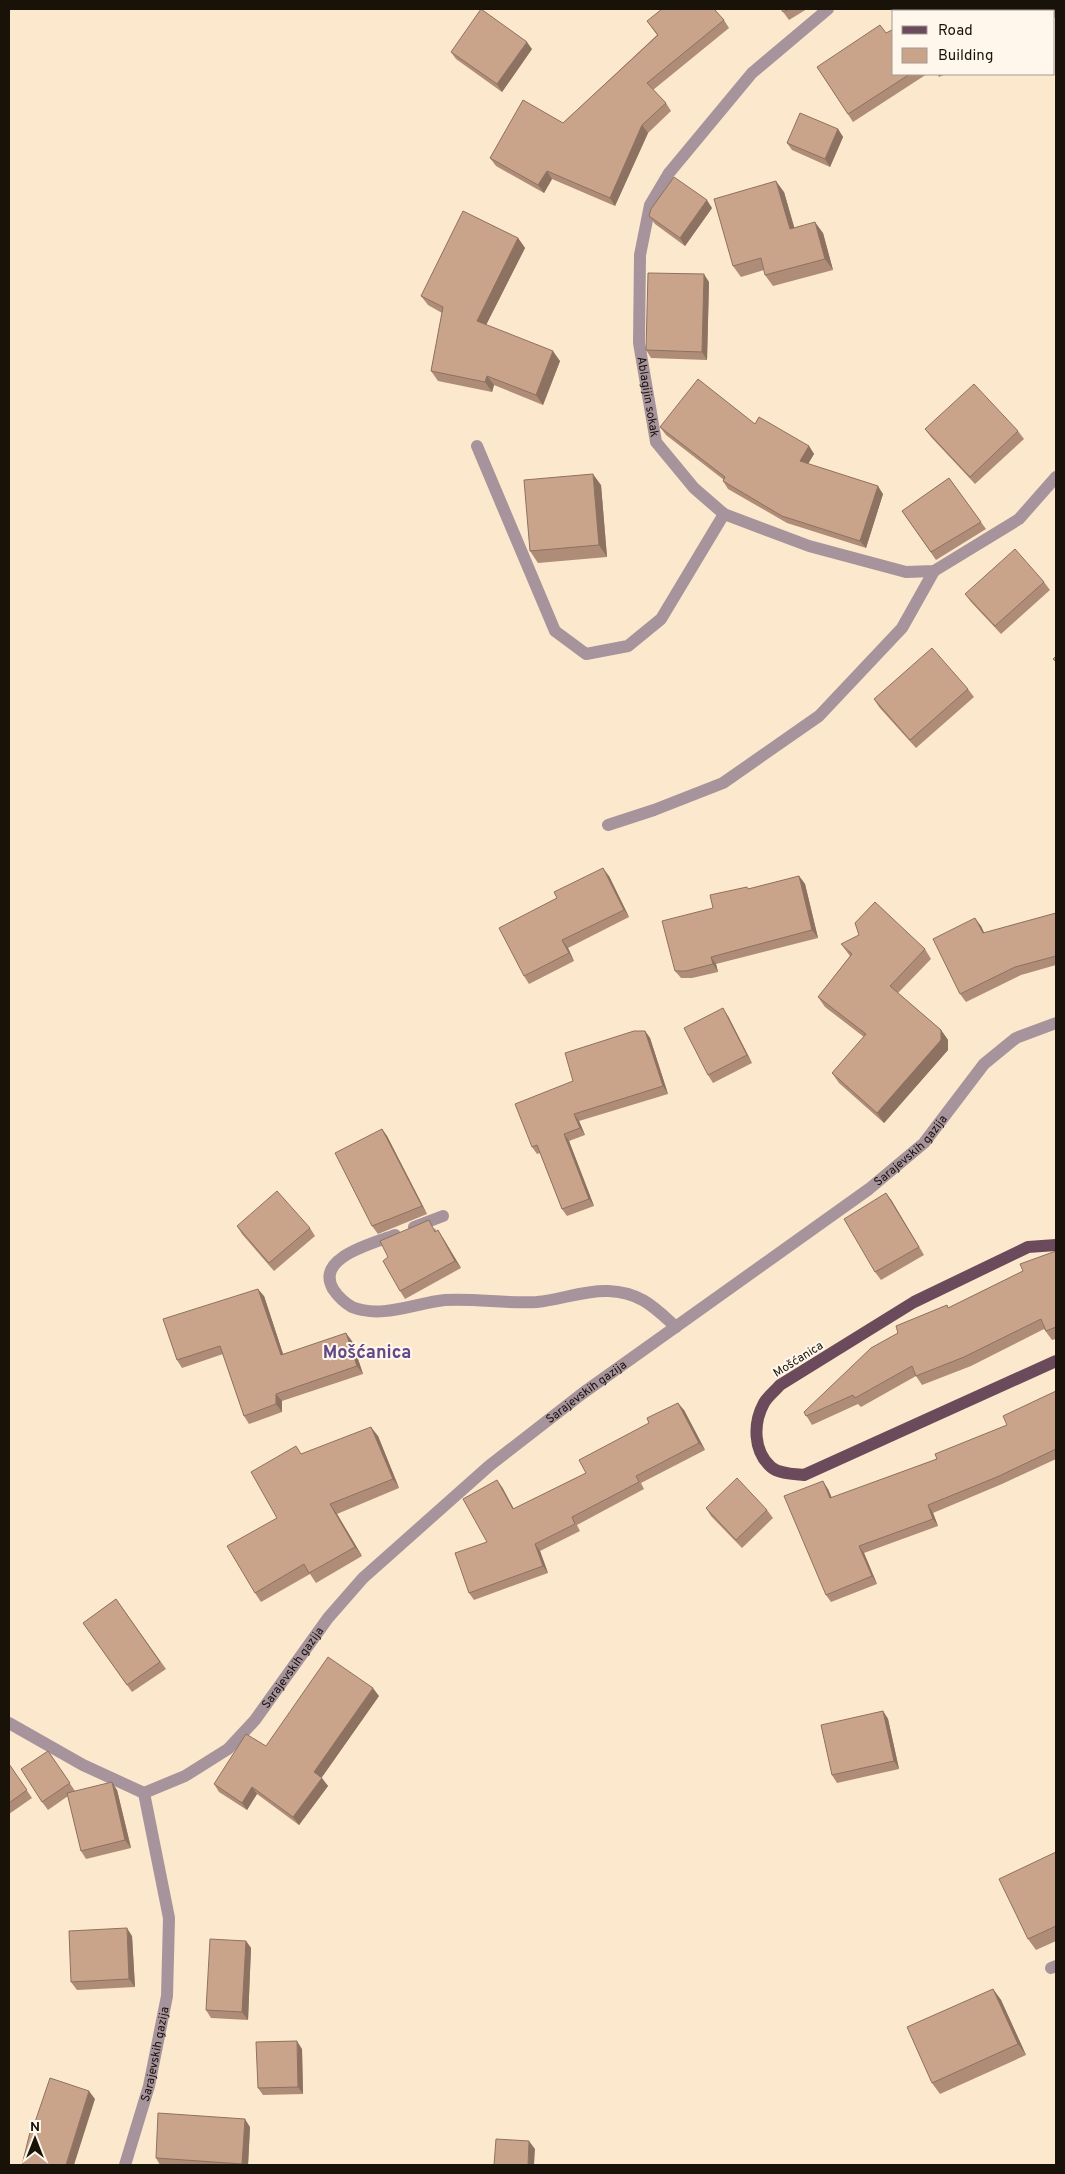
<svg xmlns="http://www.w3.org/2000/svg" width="1065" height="2174" viewBox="0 0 1065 2174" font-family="Overpass,sans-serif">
  <rect width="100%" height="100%" fill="#fce8cc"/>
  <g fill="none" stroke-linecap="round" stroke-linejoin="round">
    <g stroke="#a6939c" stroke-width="12">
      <path id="s1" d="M 828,9 L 752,73 L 669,173 L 650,205 L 640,255 L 639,343 L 656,442 L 694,488 L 724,514 L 809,546 L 906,572 L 934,571 L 1019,519 L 1056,477"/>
      <path d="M 477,446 L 555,631 L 586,654 L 628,646 L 661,619 L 724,514"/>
      <path d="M 608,825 L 654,810 L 723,783 L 819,716 L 902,628 L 934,571"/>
      <path d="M 414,1227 L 443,1216"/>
      <path d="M 395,1235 C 374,1243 315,1257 333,1289 C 337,1295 345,1303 352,1307 C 382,1319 415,1303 445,1300 C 476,1298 506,1304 537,1302 C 560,1300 584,1290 608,1291 C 640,1292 654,1307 676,1327"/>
      <path d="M 9,1723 L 83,1765 L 144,1793"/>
      <path d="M 1051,1968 L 1056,1966"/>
      <path id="s2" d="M 125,2165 L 149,2086 L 167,1996 L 169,1918 L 144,1793 L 185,1776 L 228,1749 L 255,1720 L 328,1618 L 363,1578 L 489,1466 L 583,1393 L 869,1189 L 924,1143 L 984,1064 L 1016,1038 L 1056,1023"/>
    </g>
    <path stroke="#6b4b5b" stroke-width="12" d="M 1056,1245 L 1028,1247 L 914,1302 L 780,1385 C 775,1391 768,1396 764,1403 C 753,1423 753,1451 771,1467 C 779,1474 794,1474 804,1475 L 1056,1361"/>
  </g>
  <path fill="#ae8c78" d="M 781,9 L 807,9 L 789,20 Z
    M 931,9 L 1056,9 L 1056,17 L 1054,18 L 1054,11 L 926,11 Z
    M 724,20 L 729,28 L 653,90 L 666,103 L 671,111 L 648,133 L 615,206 L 552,179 L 544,193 L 496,166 L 490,158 L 563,123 L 657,35 L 647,21 Z
    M 532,49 L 502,92 L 456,59 L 451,52 Z
    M 817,67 L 894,74 L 927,74 L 853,122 Z
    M 937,74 L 946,74 L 939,77 Z
    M 838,129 L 843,137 L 830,167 L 792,150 L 787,143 Z
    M 784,192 L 794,228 L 823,233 L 833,270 L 773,286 L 765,275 L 764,270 L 741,277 L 733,266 Z
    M 712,208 L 685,246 L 655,224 L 649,216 Z
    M 518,238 L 525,248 L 486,325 L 560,361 L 543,405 L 494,385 L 492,392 L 438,381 L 431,371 L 442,313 L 428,305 L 421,296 Z
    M 709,282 L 707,360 L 651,358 L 646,350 Z
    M 755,424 L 809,446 L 814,454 L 808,464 L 883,494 L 866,548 L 787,523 L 728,489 L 723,481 L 724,480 L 666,435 L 660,427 Z
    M 925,429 L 1018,431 L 1024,439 L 975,484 L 931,437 Z
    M 949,478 L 986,529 L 936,560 L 902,511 Z
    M 601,485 L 607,557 L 538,563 L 530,551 Z
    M 1044,582 L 1050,590 L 1001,634 L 971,602 L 965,594 Z
    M 968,689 L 974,697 L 916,748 L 879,707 L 874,699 Z
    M 609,876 L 629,917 L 568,948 L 574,961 L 529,984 L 524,976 Z
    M 799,876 L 805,884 L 818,938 L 716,964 L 718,972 L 692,978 L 681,978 L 675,971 L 713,908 L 749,889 Z
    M 1056,913 L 1056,965 L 1021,975 L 966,1002 L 960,994 L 981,926 L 984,933 Z
    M 841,944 L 925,949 L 931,959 L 898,993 L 941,1030 L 948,1040 L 948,1050 L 884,1123 L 839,1083 L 832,1073 L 864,1037 L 825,1007 L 818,997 L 850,956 Z
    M 728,1016 L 752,1063 L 713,1083 L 708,1075 Z
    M 645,1031 L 650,1038 L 668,1094 L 579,1121 L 585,1135 L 569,1141 L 594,1206 L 567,1216 L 562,1209 L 540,1153 L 537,1154 L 532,1147 L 573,1081 Z
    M 382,1129 L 387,1136 L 427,1214 L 378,1234 L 372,1226 Z
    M 886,1193 L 924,1255 L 881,1280 L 875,1272 Z
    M 237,1226 L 310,1228 L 315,1236 L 274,1271 L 242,1234 Z
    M 435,1228 L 436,1231 L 443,1238 L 461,1268 L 405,1299 L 400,1291 Z
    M 1056,1251 L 1056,1339 L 1052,1340 L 1044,1329 L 971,1366 L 922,1385 L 916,1376 L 861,1407 L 858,1404 L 812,1425 L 804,1412 L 898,1333 L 947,1305 L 948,1308 L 1023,1271 Z
    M 264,1296 L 283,1354 L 352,1341 L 363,1374 L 282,1401 L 282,1412 L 249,1424 L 244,1416 L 223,1354 L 182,1368 L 177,1360 Z
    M 1056,1391 L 1056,1459 L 1002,1484 L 933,1513 L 938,1526 L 864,1553 L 877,1584 L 831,1602 L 826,1595 L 828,1489 L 832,1498 L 937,1459 L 1007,1425 Z
    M 684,1410 L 705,1450 L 641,1483 L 644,1489 L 577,1525 L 580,1531 L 540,1551 L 548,1573 L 474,1600 L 469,1593 L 487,1542 L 502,1487 L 514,1509 L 586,1473 Z
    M 378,1436 L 399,1488 L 337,1514 L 362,1556 L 316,1583 L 310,1574 L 261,1602 L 255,1593 L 277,1518 L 302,1454 Z
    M 706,1508 L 767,1510 L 773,1518 L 742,1548 L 711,1516 Z
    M 116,1599 L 166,1669 L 132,1692 L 83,1623 Z
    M 379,1696 L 321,1778 L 328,1786 L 299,1825 L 257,1794 L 247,1810 L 219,1792 L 214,1784 L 266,1746 Z
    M 883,1711 L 888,1719 L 899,1769 L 837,1783 L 832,1775 Z
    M 48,1751 L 75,1791 L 117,1790 L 131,1848 L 86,1859 L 81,1851 L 68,1796 L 48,1810 L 42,1802 Z
    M 9,1764 L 32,1798 L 9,1814 Z
    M 1056,1852 L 1056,1941 L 1036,1950 L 1028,1939 Z
    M 132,1936 L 135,1987 L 77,1990 L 71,1982 Z
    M 246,1941 L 251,1948 L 248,2020 L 211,2018 L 206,2010 Z
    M 993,1989 L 1001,2000 L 1026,2055 L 940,2094 L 932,2083 Z
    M 302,2049 L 303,2094 L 263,2095 L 258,2088 Z
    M 250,2127 L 248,2165 L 160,2165 L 156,2158 Z"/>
  <path fill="#8d7261" d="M 527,42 L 532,49 L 502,92 L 497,84 Z
    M 642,125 L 648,133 L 615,206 L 610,198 Z
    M 838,129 L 843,137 L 830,167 L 825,159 Z
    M 547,171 L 552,179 L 544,193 L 538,185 Z
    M 776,181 L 784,192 L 798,240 L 790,229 Z
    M 707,200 L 712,208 L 685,246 L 680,238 Z
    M 815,222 L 823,233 L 833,270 L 825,259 Z
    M 518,238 L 525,248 L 483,331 L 477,321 Z
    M 704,274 L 709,282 L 707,360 L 702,352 Z
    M 553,351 L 560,361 L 543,405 L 536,395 Z
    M 487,376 L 494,385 L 492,392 L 485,382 Z
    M 809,446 L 814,454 L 805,469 L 800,461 Z
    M 593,474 L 601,485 L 607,557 L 599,545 Z
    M 878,486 L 883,494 L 866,548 L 860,541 Z
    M 603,868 L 609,876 L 629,917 L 624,910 Z
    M 799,876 L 805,884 L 818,938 L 812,930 Z
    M 975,918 L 981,926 L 988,941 L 983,933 Z
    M 562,940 L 568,948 L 574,961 L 569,953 Z
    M 711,957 L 716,964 L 718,972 L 713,964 Z
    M 723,1008 L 728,1016 L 752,1063 L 747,1055 Z
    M 941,1030 L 948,1040 L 948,1050 L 884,1123 L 877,1113 Z
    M 645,1031 L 650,1038 L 668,1094 L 663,1086 Z
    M 574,1114 L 579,1121 L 585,1135 L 580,1128 Z
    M 382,1129 L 387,1136 L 427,1214 L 422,1206 Z
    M 564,1134 L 569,1141 L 594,1206 L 589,1199 Z
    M 886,1193 L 892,1201 L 924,1255 L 919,1247 Z
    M 438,1230 L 443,1238 L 461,1268 L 455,1261 Z
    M 258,1289 L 264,1296 L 286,1363 L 281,1355 Z
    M 346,1333 L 352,1341 L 363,1374 L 357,1366 Z
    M 276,1394 L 282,1401 L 282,1412 L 276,1404 Z
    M 678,1403 L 684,1410 L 705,1450 L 699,1443 Z
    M 371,1427 L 378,1436 L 399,1488 L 393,1479 Z
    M 497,1480 L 502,1487 L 518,1517 L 513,1509 Z
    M 823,1481 L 828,1489 L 835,1506 L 830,1498 Z
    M 330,1504 L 337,1514 L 362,1556 L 355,1547 Z
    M 928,1505 L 933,1513 L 938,1526 L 933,1519 Z
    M 535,1544 L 540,1551 L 548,1573 L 543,1566 Z
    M 859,1546 L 864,1553 L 877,1584 L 872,1576 Z
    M 373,1688 L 379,1696 L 320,1780 L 314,1772 Z
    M 883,1711 L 888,1719 L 899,1769 L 894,1761 Z
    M 322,1778 L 328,1786 L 299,1825 L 293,1817 Z
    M 112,1782 L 117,1790 L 131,1848 L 125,1840 Z
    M 252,1787 L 257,1794 L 247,1810 L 242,1803 Z
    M 127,1928 L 132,1936 L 135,1987 L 129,1979 Z
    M 246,1941 L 251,1948 L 248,2020 L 242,2012 Z
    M 993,1989 L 1001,2000 L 1026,2055 L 1018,2044 Z
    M 297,2041 L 302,2049 L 303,2094 L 298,2087 Z
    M 89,2091 L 95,2099 L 74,2165 L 66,2165 Z
    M 245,2119 L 250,2127 L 248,2165 L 243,2165 L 242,2164 Z
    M 529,2141 L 535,2149 L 534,2165 L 528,2165 Z"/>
  <path fill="#caa38b" stroke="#8d7261" d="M 481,9 L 527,42 L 497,84 L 451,52 Z
    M 662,9 L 714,9 L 724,20 L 647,83 L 666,103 L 642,125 L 610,198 L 547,171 L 538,185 L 490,158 L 523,100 L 563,123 L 658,35 L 647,21 Z
    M 781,9 L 789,9 L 783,12 Z
    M 931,9 L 1052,9 L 1047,11 L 926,11 Z
    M 880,25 L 886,33 L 894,29 L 894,74 L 910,74 L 848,114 L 817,67 Z
    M 800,113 L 838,129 L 825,159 L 787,143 Z
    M 674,177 L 707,200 L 680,238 L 649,216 L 651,209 Z
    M 776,181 L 790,229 L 815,222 L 825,259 L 765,275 L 761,258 L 733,266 L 714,199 Z
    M 463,211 L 518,238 L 477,321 L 553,351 L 536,395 L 487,376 L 485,382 L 431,371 L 443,307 L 421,296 Z
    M 648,273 L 704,274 L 702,352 L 646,350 Z
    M 698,379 L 755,424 L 759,417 L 809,446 L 800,461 L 878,486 L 860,541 L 782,516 L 723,481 L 725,477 L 660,427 Z
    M 974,384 L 1018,431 L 970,477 L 925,429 Z
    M 593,474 L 599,545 L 530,551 L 524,480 Z
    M 949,478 L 981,522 L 931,552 L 902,511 Z
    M 1015,549 L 1044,582 L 995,626 L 965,594 Z
    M 932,648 L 968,689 L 910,740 L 874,699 Z
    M 1056,656 L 1056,662 L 1053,659 Z
    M 603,868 L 624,910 L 562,940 L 569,953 L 524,976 L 499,928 L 557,898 L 554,892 Z
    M 799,876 L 812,930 L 711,957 L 713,964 L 686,971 L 675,971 L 662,921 L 713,908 L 710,895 L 747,887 L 748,889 Z
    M 875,902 L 925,949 L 890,986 L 941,1030 L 941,1040 L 877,1113 L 832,1073 L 866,1034 L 818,997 L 852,954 L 841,944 L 859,935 L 855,923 Z
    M 1056,913 L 1056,956 L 1015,967 L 960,994 L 933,939 L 975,918 L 983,933 Z
    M 723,1008 L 747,1055 L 708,1075 L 684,1028 Z
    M 634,1031 L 645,1031 L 663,1086 L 574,1114 L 580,1128 L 564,1134 L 589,1199 L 562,1209 L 537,1145 L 532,1147 L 515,1104 L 573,1081 L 565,1053 Z
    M 382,1129 L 422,1206 L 372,1226 L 335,1153 Z
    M 277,1191 L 310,1228 L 269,1263 L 237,1226 Z
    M 886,1193 L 919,1247 L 875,1272 L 844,1219 Z
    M 429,1220 L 435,1232 L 438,1230 L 455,1261 L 400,1291 L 383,1261 L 388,1257 L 380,1241 Z
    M 1056,1251 L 1056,1327 L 1046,1331 L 1041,1319 L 964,1357 L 916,1376 L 912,1366 L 855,1398 L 853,1395 L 806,1416 L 804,1412 L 871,1348 L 898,1333 L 896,1326 L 947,1305 L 948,1308 L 1023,1271 L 1020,1264 Z
    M 258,1289 L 281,1355 L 346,1333 L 357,1366 L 276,1394 L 276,1404 L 244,1416 L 220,1346 L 177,1360 L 163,1319 Z
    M 1056,1391 L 1056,1449 L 997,1477 L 928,1505 L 933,1519 L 859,1546 L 872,1576 L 826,1595 L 784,1496 L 823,1481 L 830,1498 L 937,1459 L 935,1454 L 1007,1425 L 1003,1416 Z
    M 678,1403 L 699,1443 L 636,1476 L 639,1482 L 572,1517 L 575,1524 L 535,1544 L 543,1566 L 469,1593 L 455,1553 L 487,1542 L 463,1499 L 497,1480 L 513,1509 L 586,1473 L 579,1460 L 649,1423 L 647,1418 Z
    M 371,1427 L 393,1479 L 330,1504 L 355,1547 L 309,1573 L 304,1564 L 255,1593 L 227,1546 L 277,1518 L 251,1472 L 296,1446 L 301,1454 Z
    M 737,1478 L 767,1510 L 736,1540 L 706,1508 Z
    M 116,1599 L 160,1662 L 127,1685 L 83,1623 Z
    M 328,1657 L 373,1688 L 314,1772 L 322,1778 L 293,1817 L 252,1787 L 242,1803 L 214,1784 L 246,1734 L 266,1746 Z
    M 883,1711 L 894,1761 L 832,1775 L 821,1725 Z
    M 48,1751 L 70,1783 L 42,1802 L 21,1769 Z
    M 9,1764 L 27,1790 L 9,1803 Z
    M 112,1782 L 125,1840 L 81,1851 L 67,1793 Z
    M 1056,1852 L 1056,1926 L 1028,1939 L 999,1879 Z
    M 127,1928 L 129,1979 L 71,1982 L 69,1931 Z
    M 210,1939 L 246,1941 L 242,2012 L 206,2010 Z
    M 993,1989 L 1018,2044 L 932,2083 L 907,2027 Z
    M 297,2041 L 298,2087 L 258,2088 L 256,2042 Z
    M 50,2078 L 89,2091 L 66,2165 L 22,2165 L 31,2128 L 33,2128 Z
    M 158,2113 L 245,2119 L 242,2164 L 156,2158 Z
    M 496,2139 L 529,2141 L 528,2165 L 494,2165 Z"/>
  <g text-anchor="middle" stroke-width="4" stroke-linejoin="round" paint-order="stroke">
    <g font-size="12" fill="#181208" stroke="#fff7ec">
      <text dy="4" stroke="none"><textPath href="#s1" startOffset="460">Ablagijin sokak</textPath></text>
      <text dy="4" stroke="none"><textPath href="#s2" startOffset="1389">Sarajevskih gazija</textPath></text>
      <text transform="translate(798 1359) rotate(-32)" y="4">Mošćanica</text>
      <text dy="4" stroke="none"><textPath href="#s2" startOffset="984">Sarajevskih gazija</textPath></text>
      <text dy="4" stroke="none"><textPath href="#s2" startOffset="579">Sarajevskih gazija</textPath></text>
      <text dy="4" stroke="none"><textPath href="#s2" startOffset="115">Sarajevskih gazija</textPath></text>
    </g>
    <g font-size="18" font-weight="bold" fill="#624886" stroke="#fff7ec">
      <text x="367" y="1358">Mošćanica</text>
    </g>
  </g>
  <rect width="1065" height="2174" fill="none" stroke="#181208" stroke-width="20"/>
  <rect x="892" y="10" width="162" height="65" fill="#fff7ec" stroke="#a39b91"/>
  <rect x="902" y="26" width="25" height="8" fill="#6b4b5b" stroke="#a39b91"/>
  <text x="938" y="35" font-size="15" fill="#181208">Road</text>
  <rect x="902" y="48" width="25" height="15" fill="#caa38b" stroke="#a39b91"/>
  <text x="938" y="60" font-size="15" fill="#181208">Building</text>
  <g transform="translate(35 2139)" stroke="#fff7ec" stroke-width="4" paint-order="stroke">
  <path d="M0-4L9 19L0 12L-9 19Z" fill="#181208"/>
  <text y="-8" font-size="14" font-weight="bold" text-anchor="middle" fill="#181208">N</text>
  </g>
</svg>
